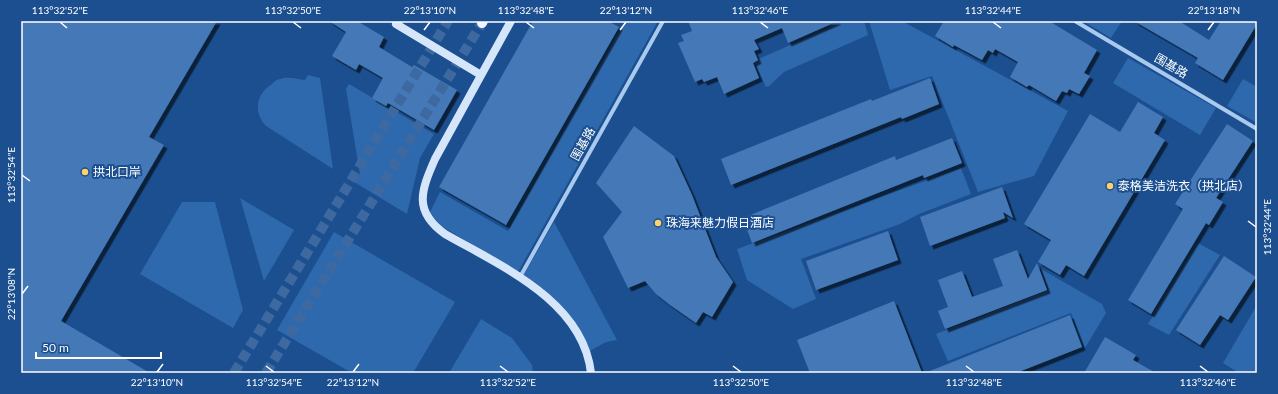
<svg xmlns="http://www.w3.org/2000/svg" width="1278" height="394" viewBox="0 0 1278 394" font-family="Lato,'Noto Sans SC',sans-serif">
  <defs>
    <filter id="shadow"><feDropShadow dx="3.5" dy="3.5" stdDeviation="0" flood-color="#0009"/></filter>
  </defs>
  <rect width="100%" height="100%" fill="#1b4f8f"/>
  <path fill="#2e69ad" d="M 625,21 L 658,21 L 518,272 L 443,227 L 429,214 L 440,192 L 508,231 Z
    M 833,21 L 864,21 L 868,35 L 784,72 L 769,86 L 766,87 L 754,61 L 829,28 Z
    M 869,21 L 902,21 L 1068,111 L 1034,176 L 978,192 L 932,76 L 890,90 Z
    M 1083,21 L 1122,21 L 1111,38 Z
    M 1128,58 L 1216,108 L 1200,135 L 1113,83 Z
    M 308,75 L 320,78 L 333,169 L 266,126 C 253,112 256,94 272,84 C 274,82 277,79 280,79 C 288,76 297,79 305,80 Z
    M 1243,79 L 1257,87 L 1257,123 L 1227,106 Z
    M 349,84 L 434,134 L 420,158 L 407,214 L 354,182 L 360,175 L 346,89 Z
    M 961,168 L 971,194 L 919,214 L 900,224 L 801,259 L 816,299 L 793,309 L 747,280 L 737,249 Z
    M 240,198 L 294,230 L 264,281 Z
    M 182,202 L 215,202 L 243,310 L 233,328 L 140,274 Z
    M 554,222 L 617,340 L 606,342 L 588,352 C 585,344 582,335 578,328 C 564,305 544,291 523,276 Z
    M 334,232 L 455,302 L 413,373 L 352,373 L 277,330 Z
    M 1198,243 L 1220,255 L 1169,335 L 1148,324 Z
    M 1041,269 L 1102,304 L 1106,313 L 1085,348 L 1071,313 L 948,361 L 936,334 L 1049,290 Z
    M 1257,305 L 1257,373 L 1239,373 L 1223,363 Z
    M 481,319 L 512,338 L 532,365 L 533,373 L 449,373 Z"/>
  <path fill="#4478b7" filter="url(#shadow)" d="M 21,21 L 217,21 L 149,137 L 164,145 L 61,321 L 150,373 L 21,373 Z
    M 329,21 L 357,21 L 384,37 L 379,47 L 412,67 L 414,65 L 457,90 L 434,130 L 388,103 L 386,106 L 372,98 L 383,78 L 359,64 L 356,70 L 332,56 L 346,32 Z
    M 533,21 L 608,21 L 619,27 L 506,225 L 439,187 Z
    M 688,21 L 838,21 L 788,43 L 782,28 L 754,40 L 759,49 L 754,51 L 758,60 L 753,63 L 759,78 L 724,94 L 717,77 L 704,82 L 702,79 L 695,82 L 678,43 L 684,41 L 681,35 L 692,31 Z
    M 944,21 L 1049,21 L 1097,50 L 1084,73 L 1090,76 L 1079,94 L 1069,89 L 1067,93 L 1062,91 L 1056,101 L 1029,85 L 1027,87 L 1010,77 L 1018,62 L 995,49 L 993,53 L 988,50 L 982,60 L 954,45 L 953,47 L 935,36 Z
    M 1134,21 L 1179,21 L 1209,40 L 1221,21 L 1257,21 L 1257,24 L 1223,80 L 1195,63 L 1198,58 Z
    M 930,78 L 939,104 L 902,119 L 901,117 L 731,185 L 721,159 L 871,99 L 872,101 Z
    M 1138,102 L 1163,117 L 1154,133 L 1165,140 L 1084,276 L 1066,265 L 1060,275 L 1038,262 L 1051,240 L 1024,224 L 1090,114 L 1120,132 Z
    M 1227,124 L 1253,141 L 1216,198 L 1223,202 L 1209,225 L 1206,223 L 1151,314 L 1128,300 L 1183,209 L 1175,204 Z
    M 634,126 L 674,156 L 692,195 L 716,257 L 733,282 L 712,317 L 703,312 L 696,323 L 670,305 L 656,294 L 645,281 L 628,288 L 603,237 L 622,212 L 596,183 Z
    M 952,138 L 962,163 L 924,178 L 923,175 L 752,243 L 743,218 L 895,156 L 896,160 Z
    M 1002,187 L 1013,218 L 1003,212 L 1005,218 L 930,246 L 920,217 Z
    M 888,231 L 898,260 L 816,290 L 806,261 Z
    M 1017,250 L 1028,279 L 1037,263 L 1047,290 L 945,329 L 938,311 L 948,307 L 938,280 L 962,271 L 972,297 L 1003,286 L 993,259 Z
    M 1224,256 L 1256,277 L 1228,320 L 1220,315 L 1200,345 L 1176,330 Z
    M 894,301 L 922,373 L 810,373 L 797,340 Z
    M 1070,315 L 1082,347 L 1016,373 L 925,373 Z
    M 1105,337 L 1136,355 L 1133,360 L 1156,373 L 1084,373 Z"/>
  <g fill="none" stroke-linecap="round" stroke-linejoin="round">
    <path stroke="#3d69a0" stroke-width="10" stroke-dasharray="10 5" stroke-linecap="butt" d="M 234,373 L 448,21
      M 266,373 L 482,23"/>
    <path stroke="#a9c9ee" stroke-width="4" d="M 1075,21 L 1257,129
      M 520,277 L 663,21"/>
    <path stroke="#d6e6fa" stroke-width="8" d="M 398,21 L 396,24 L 481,75
      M 511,21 L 435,159 C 421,191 413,211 445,234 C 501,266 583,301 591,373"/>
    <path stroke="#f0f6ff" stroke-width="10" d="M 482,23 L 483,21"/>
  </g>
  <path fill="none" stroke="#fff" stroke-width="1.5" d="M 60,22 L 67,28M 293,22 L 301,28M 526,22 L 534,28M 760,22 L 768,28M 993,22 L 1001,28M 424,30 L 430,22M 620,30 L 626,22M 1208,30 L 1214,22M 22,175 L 30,181M 1248,221 L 1256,227M 22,294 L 28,286M 266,366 L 274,372M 500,366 L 508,372M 733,366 L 741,372M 966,366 L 974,372M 1200,366 L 1208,372M 157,372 L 163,364M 353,372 L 359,364"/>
  <g fill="#ffd166" stroke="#1b4f8f" stroke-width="1.5">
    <circle cx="85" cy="172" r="4"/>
    <circle cx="1110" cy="186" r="4"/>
    <circle cx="658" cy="223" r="4"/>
  </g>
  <g text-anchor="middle" stroke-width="4" stroke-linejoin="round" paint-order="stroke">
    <g font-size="12" fill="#fff" stroke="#1b4f8f">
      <text transform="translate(1171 66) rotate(30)" y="4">围基路</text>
      <text transform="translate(583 144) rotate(-61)" y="4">围基路</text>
    </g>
    <g font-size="12" fill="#fff" stroke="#1b4f8f" text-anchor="start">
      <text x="93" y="176">拱北口岸</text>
      <text x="1118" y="190">泰格美洁洗衣（拱北店）</text>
      <text x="666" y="227">珠海来魅力假日酒店</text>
    </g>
  </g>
  <rect width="1278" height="394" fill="none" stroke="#1b4f8f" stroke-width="44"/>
  <path d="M36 352v6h125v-6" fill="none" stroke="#ffffff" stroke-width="2"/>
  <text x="42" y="352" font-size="12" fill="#ffffff" stroke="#1b4f8f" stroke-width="3" paint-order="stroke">50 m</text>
  <rect x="22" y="22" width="1234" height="350" fill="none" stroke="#fff" stroke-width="1.5"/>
  <g font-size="10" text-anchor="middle" fill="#fff">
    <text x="60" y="14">113°32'52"E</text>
    <text x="293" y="14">113°32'50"E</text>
    <text x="430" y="14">22°13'10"N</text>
    <text x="526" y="14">113°32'48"E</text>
    <text x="626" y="14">22°13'12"N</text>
    <text x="760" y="14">113°32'46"E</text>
    <text x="993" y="14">113°32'44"E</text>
    <text x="1214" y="14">22°13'18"N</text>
    <text transform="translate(11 175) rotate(-90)" y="4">113°32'54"E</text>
    <text transform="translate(1267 227) rotate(-90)" y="4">113°32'44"E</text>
    <text transform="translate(11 294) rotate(-90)" y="4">22°13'08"N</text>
    <text x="157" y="386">22°13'10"N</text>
    <text x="274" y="386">113°32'54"E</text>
    <text x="353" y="386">22°13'12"N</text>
    <text x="508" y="386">113°32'52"E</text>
    <text x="741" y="386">113°32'50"E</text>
    <text x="974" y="386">113°32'48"E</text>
    <text x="1208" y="386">113°32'46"E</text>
  </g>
</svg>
